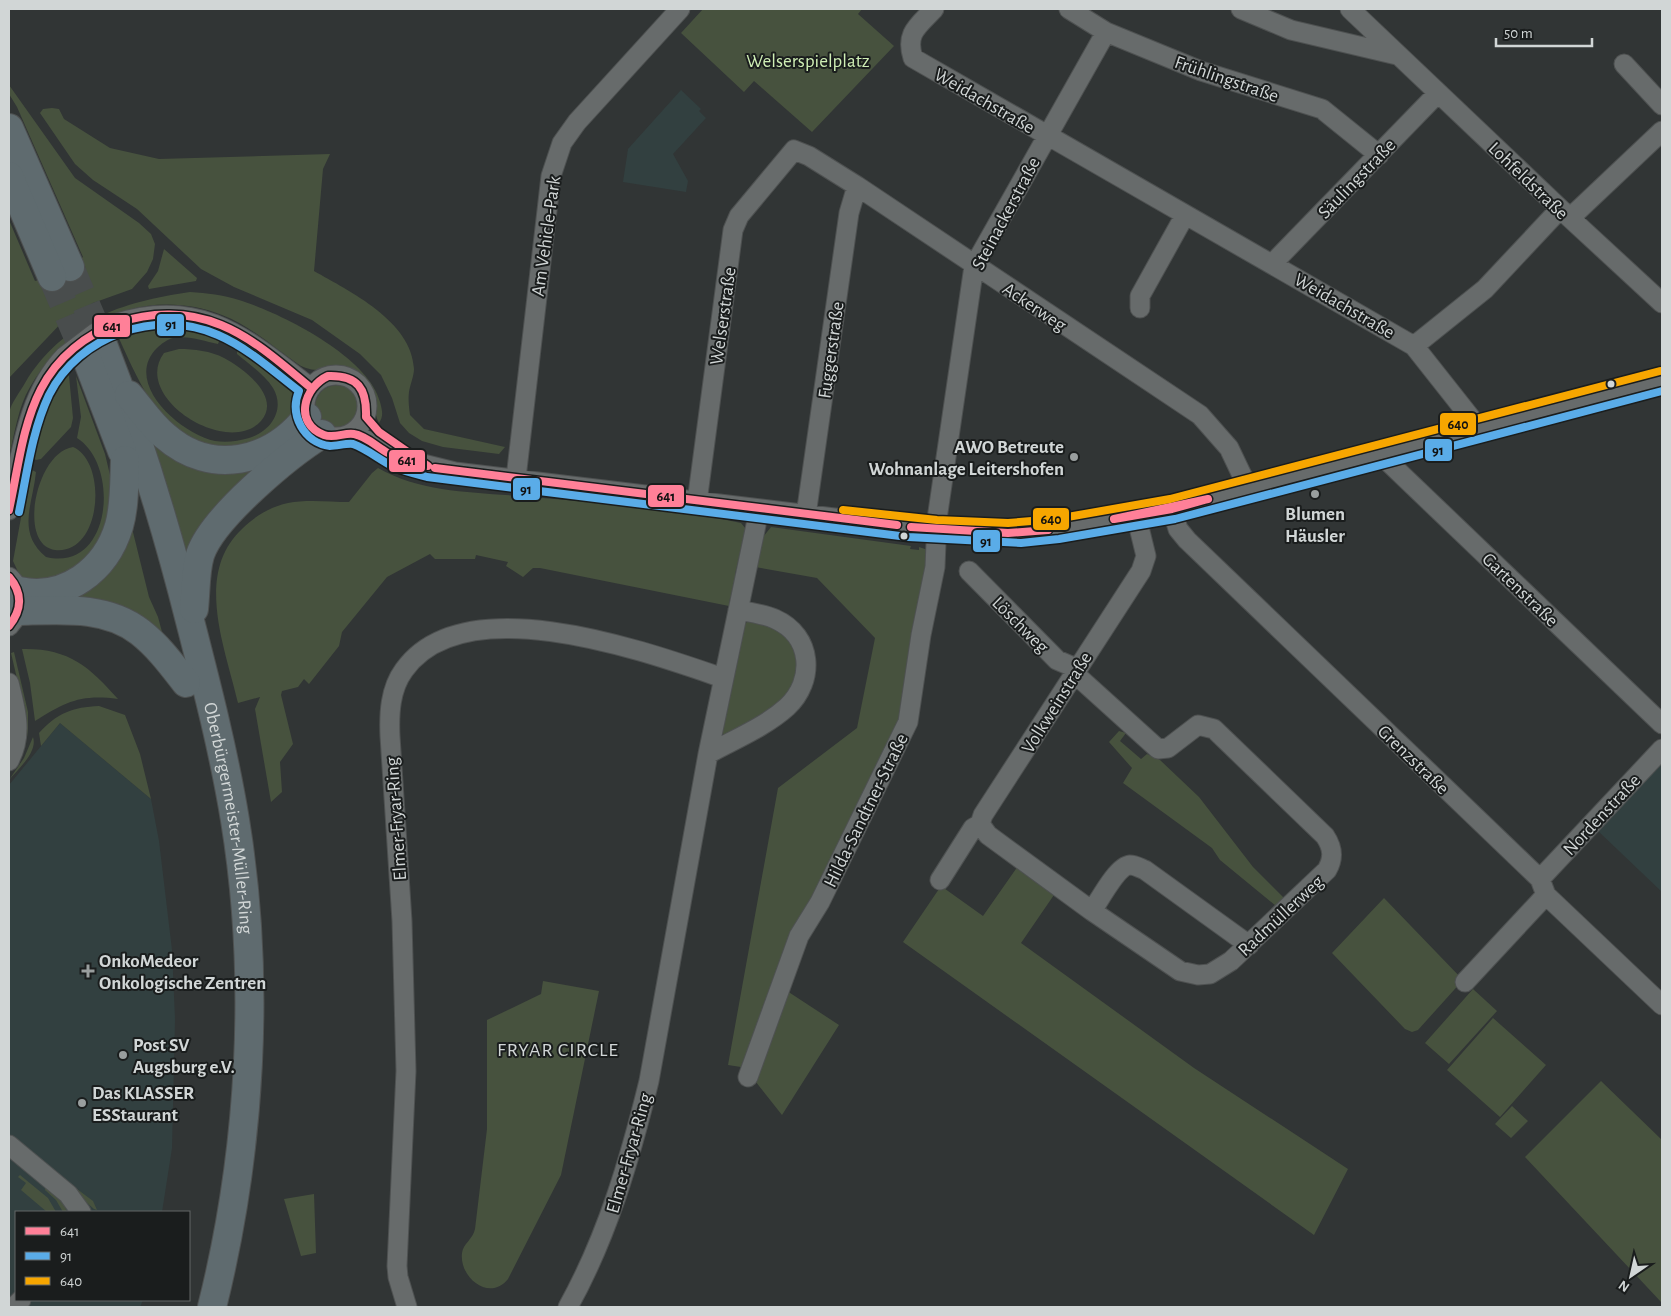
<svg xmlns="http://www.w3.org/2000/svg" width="1671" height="1316" viewBox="0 0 1671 1316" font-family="'Alegreya Sans',sans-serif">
  <rect width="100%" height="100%" fill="#313535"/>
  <path fill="#324040" d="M 681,90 L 701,109 L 699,111 L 706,118 L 673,154 L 688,181 L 686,192 L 623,182 L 628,149 Z
    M 60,723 L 151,799 L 159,841 L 172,950 L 175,1019 L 172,1148 L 162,1212 L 16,1212 L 16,1300 L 143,1300 L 140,1307 L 9,1307 L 9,785 Z
    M 1662,761 L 1662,892 L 1597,830 Z"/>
  <path fill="#47523e" d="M 703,9 L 862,9 L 858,14 L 894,46 L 812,132 L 754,81 L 744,92 L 681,33 Z
    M 9,85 L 75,178 L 139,223 L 151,234 L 155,244 L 153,259 L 147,272 L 132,289 L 93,303 L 66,318 L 9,378 L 9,220 L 35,281 C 54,277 68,269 83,257 L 17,107 L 9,94 Z
    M 52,108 L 59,109 L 64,119 L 110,148 L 159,159 L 330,154 L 323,169 L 314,271 C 349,291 412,321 414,369 C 414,376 410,385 409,392 C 408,399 409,407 410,415 L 424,429 L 505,447 L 499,454 L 443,447 L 422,441 L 409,433 L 400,423 L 392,398 L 381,375 L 360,354 L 312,320 L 234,287 L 201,269 L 137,209 L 93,180 L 75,164 L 40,113 L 43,109 Z
    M 164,249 L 197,278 L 196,281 L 149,289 L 148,286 L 158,271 Z
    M 190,292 C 207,293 223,295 239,300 C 281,313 369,357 380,402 C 382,410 384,416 379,423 C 373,412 376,399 369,387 C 350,353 323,381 298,364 C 273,347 251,326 222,315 C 148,286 69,320 30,387 C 18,407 15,433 9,456 C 9,443 6,426 9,413 C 11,403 20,392 25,383 C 62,321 122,302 190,292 Z
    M 168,327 L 198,330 L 220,339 L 218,344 C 203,341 189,335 173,338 C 168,339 161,344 157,348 C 122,383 181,434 215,441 C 227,443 238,441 249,438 C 270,432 286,410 273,388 C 265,375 249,364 237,354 L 237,351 L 241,350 C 273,370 309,386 289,429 L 220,453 C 207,446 191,440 178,431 C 152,414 131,365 118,336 L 145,329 Z
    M 179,349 C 194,349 211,351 224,358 C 243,368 282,397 261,421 C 227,458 131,397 164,353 Z
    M 67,373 L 69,376 L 73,418 L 71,427 L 41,459 L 36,460 L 33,458 C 39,427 46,398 67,373 Z
    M 76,376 L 105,454 L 110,475 L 111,491 L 107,531 L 87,562 L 49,584 L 21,578 L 13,561 L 30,469 L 36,472 C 33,504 16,532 46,557 C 111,573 121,466 77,438 L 81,417 Z
    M315 407a22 22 0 1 1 44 0a22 22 0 1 1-44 0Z
    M 146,428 L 260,461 L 190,571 Z
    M 73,447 C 108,462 102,555 55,550 C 17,545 36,452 73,447 Z
    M 378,468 C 424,494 478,492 530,497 C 600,503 672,508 741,523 L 746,529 L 735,574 L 737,582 L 734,597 L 730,598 L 729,606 L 540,568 L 533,568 L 523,577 L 506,566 L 508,562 L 476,555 L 475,559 L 435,559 L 430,554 L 387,577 L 342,632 L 339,646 L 309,684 L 304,679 L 298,687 L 282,691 L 281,695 L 293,744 L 280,762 L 282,792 L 271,802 L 255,709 L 260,697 L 238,703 C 225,647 194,574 242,529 C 255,516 270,507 288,503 C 307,499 330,502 349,502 L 372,473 Z
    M 129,516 L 149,597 L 158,617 L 165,643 L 48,599 Z
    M 771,527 L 911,546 L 910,549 L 919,550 L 919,547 L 928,550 L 900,719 L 781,961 L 741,1067 L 728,1065 L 778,788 L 857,728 L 875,638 L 817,578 L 755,567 L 763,537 Z
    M 748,621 L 771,623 L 795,644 L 798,677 L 779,706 L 726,736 L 719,731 L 742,627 Z
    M 22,649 C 68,648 89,666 118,699 C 80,694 66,702 35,721 L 30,683 Z
    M 14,652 L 28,712 L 28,737 L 25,713 L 11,653 Z
    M 99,706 L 125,715 L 140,754 L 151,799 L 60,723 L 41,746 L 39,733 C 57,713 73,707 99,706 Z
    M 1119,731 L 1126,733 L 1120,741 L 1141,759 L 1147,754 L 1160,760 L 1199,797 L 1253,867 L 1291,905 L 1276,906 L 1220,860 L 1212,848 L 1123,783 L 1132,768 L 1109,742 Z
    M 33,737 C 38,752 18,769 9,780 L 24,758 Z
    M 1018,866 L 1056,892 L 1021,943 L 1194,1068 L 1348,1169 L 1314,1235 L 903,942 L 941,886 L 983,916 Z
    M 1384,898 L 1463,980 L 1418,1030 L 1412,1032 L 1405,1029 L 1332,953 Z
    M 543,981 L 599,991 L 561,1175 L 508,1279 C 490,1302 459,1278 462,1253 C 463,1244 473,1239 475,1229 L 487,1129 L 487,1020 L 541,994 Z
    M 784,989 L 839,1025 L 782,1115 L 752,1077 Z
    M 1473,989 L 1497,1011 L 1449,1064 L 1425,1043 Z
    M 1493,1018 L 1546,1065 L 1500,1117 L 1447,1070 Z
    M 1601,1081 L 1662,1140 L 1662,1303 L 1525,1157 Z
    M 1512,1106 L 1528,1121 L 1511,1138 L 1495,1124 Z
    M 20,1175 L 48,1198 L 56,1212 L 47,1212 L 21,1190 L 26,1183 L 18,1177 Z
    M 69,1183 L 93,1201 L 97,1210 L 94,1209 L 68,1186 Z
    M 46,1185 L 63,1202 L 67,1212 L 63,1212 L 56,1200 L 45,1190 Z
    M 314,1194 L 316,1253 L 301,1256 L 284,1199 Z"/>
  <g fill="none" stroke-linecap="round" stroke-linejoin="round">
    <path stroke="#494d4d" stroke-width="28" stroke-dasharray="28 14" stroke-linecap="butt" d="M 70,267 L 102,342
      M 52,277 L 85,354"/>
    <g stroke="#4e5151" stroke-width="21">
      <path id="minor" d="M 934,9 C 918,26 905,33 913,58 L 1414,346 L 1478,427
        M 1069,9 L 1106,32 L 1201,71 L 1322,109 L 1379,155
        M 1241,9 L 1291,30 L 1397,55
        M 1350,9 L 1570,218 L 1662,303
        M 1624,64 L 1662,105
        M 1570,218 L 1662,131
        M 1273,263 L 1438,93
        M 1140,308 L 1140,296 L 1185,215
        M 114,324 C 201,296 246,338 311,388
        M 1414,346 L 1485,289 L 1560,209
        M305 406a31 31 0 1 1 62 0a31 31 0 1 1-62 0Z
        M 353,433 L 399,458 L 455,472 L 909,527 L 1020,533 L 1057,529 L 1172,509 L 1525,415 L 1662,381
        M 1380,454 L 1662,724
        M 516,478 L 551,176 L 562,143 L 577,122 L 680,9
        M 697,502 L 733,230 L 739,216 L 794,150 L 809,156 L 857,186 L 1200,415 L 1229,448 L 1249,490
        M 1172,509 L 1178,529 L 1187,540 L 1540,879 L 1546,895 L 1662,1005
        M 9,510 C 21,458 26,396 65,356
        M 806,515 L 849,213 L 857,186
        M 969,571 L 1057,660 L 1078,669
        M 9,577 C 24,591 23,611 9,626
        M 9,683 C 16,710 23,735 9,761
        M 708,754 C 733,740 765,727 787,707 C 815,681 813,636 775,619 C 764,614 750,612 738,610
        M 980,824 L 988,835 L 1092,911 L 1180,971 L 1198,975 L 1210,974 L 1231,961 L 1327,870 C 1334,858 1333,848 1325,836 L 1214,729 L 1198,725 L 1168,748 L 1158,749 L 1075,674
        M 1540,879 L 1662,749
        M 940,880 L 973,828 L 980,824 L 983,815 L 1141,571 L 1146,556 L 1136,515
        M 1092,911 C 1099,901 1117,866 1130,865 C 1135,865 1140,868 1145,870 L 1249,945
        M 1465,982 L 1546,895
        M 748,1077 L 799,936 L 820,902 L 908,722 L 921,635 L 935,567 L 937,519 L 974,266 L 1106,32
        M 9,1145 L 68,1194 L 81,1212
        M 14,1307 L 21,1300
        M 407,1307 L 398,1277 L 397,1266 L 406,1071 L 402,921 L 390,736 C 389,714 390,689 404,670 C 464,586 644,651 723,678
        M 568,1307 C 607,1237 630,1159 649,1081 L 708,754 L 756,525"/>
    </g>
    <g stroke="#4e5151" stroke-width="30">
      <g id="highway">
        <path d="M 9,128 L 70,267"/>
        <path d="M 9,176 L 52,277"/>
        <path id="s1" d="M 102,342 C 138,434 166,526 190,621 C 207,687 224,753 235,820 C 261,979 251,1151 212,1307"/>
        <path d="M 85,354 L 122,451"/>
        <path d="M 129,395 C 141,409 151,425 165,436 C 212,477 271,462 307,417"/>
        <path d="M 19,591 C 65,601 106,570 119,526 C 125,505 124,482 125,460"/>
        <path d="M 194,609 C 196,591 195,572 200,555 C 212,518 288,455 322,434"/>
        <path d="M 19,611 C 59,610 106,605 140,632 C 158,646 172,665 186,683"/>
      </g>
    </g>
    <use href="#minor" stroke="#676b6b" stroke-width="19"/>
    <use href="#highway" stroke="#5f6b6f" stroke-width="28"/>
    <g stroke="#4e5151" stroke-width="21" stroke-linecap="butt">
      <path id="minor-bridge" d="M 65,356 L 95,333 L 114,324"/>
    </g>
    <use href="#minor-bridge" stroke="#676b6b" stroke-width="19"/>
    <g stroke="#1a1d1d" stroke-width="11">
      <path id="bus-1" d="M 328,376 C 358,375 367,389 366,417 L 379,432 L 428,466 C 414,463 400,459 388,453 C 377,447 366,436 354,434 C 345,432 335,439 324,435 C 293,423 304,387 328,376 Z
        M 435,468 L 897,525
        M 435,468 L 897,525
        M 9,510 C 18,470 22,426 41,389 C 74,325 155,298 221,325 C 255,339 283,365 311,388
        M 1114,519 L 1208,499
        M 1114,519 L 1172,509 L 1208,499
        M 911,527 L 1008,533
        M 911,527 L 1008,533
        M 1008,533 L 1048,530
        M 1008,533 L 1048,530
        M 9,577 C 23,593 22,610 9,626"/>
    </g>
    <g stroke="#1a1d1d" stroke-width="11">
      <path id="bus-2" d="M 19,512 C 27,473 32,431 49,395 C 79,335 157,308 218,335 C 248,348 273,371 299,391 C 289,415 304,443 330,446 C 337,446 347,443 353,444 C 367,449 380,460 394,467 C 404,471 416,474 427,477 L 908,537 L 1021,543 L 1059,539 L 1175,519 L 1662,391"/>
    </g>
    <g stroke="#1a1d1d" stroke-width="11">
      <path id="bus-3" d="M 843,510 L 937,520 L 1008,523 L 1056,519 L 1170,499 L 1660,371"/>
    </g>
    <use href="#bus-1" stroke="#ff8098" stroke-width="8"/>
    <use href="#bus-2" stroke="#5aace8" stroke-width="8"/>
    <use href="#bus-3" stroke="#f7a600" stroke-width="8"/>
  </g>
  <g fill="#d1d6d6" stroke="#1a1d1d" stroke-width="2">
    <circle cx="1611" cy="384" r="4.5"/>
    <circle cx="904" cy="536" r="4.5"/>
  </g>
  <g fill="#999e9e" stroke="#1a1d1d" stroke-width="2">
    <circle cx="1074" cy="457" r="5"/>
    <circle cx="1315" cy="494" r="5"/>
    <path d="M85.5 963.5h5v5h5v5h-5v5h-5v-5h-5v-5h5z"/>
    <circle cx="123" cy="1055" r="5"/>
    <circle cx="82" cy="1103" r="5"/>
  </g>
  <g text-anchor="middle" stroke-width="4" stroke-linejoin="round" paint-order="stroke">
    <g font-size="19" fill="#cfeeb5" stroke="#1a1d1d">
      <text x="808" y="67">Welserspielplatz</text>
    </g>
    <g font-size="19" fill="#d1d6d6" stroke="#1a1d1d">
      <text transform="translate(1227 78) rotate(19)" y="7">Frühlingstraße</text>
      <text transform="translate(985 100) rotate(30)" y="7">Weidachstraße</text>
      <text transform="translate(1356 178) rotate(-46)" y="7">Säulingstraße</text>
      <text transform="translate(1529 180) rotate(44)" y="7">Lohfeldstraße</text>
      <text transform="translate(1005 213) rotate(-62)" y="7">Steinackerstraße</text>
      <text transform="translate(545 236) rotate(-82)" y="7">Am Vehicle-Park</text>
      <text transform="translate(1345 305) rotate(30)" y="7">Weidachstraße</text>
      <text transform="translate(1035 306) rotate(34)" y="7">Ackerweg</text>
      <text transform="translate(722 316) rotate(-82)" y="7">Welserstraße</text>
      <text transform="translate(830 350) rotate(-82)" y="7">Fuggerstraße</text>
      <text transform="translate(1521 589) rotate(44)" y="7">Gartenstraße</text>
      <text transform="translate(1021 624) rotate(45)" y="7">Löschweg</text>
      <text transform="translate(1056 702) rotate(-58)" y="7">Volkweinstraße</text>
      <text transform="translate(1414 759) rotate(44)" y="7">Grenzstraße</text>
      <text transform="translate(865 810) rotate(-64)" y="7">Hilda-Sandtner-Straße</text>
      <text transform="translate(1601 814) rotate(-47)" y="7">Nordenstraße</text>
      <text dy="7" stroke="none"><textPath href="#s1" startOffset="494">Oberbürgermeister-Müller-Ring</textPath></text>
      <text transform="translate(395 819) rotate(-94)" y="7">Elmer-Fryar-Ring</text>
      <text transform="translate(1280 915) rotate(-43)" y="7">Radmüllerweg</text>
      <text transform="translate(628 1153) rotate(-74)" y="7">Elmer-Fryar-Ring</text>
    </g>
    <g font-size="19" font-weight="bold" fill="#d1d6d6" stroke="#1a1d1d" text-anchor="start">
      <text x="1064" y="453" text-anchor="end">AWO Betreute<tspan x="1064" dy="22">Wohnanlage Leitershofen</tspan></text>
      <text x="1315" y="520" text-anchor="middle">Blumen<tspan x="1315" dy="22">Häusler</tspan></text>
      <text x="99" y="967">OnkoMedeor<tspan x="99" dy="22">Onkologische Zentren</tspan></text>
      <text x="133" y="1051">Post SV<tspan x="133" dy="22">Augsburg e.V.</tspan></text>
      <text x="92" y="1099">Das KLASSER<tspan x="92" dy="22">ESStaurant</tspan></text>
    </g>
    <g font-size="20" letter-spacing="1" fill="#d1d6d6" stroke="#1a1d1d">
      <text x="558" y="1056">FRYAR CIRCLE</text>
    </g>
  </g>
  <g stroke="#1a1d1d" stroke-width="2">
    <rect x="156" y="313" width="29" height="24" rx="5" fill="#5aace8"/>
    <rect x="93" y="314" width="38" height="24" rx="5" fill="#ff8098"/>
    <rect x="1439" y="412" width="38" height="24" rx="5" fill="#f7a600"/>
    <rect x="1424" y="438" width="29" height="24" rx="5" fill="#5aace8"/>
    <rect x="388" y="449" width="38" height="24" rx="5" fill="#ff8098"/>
    <rect x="512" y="477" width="29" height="24" rx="5" fill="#5aace8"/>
    <rect x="647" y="484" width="38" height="24" rx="5" fill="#ff8098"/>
    <rect x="1032" y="507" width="38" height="24" rx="5" fill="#f7a600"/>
    <rect x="972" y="529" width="29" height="24" rx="5" fill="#5aace8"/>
  </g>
  <g font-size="14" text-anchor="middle" font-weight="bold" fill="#111">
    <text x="171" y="329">91</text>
    <text x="112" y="331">641</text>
    <text x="1458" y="429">640</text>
    <text x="1438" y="455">91</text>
    <text x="407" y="465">641</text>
    <text x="526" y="494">91</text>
    <text x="666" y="501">641</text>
    <text x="1051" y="524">640</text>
    <text x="986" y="546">91</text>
  </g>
  <rect width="1671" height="1316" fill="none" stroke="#d1d6d6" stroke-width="20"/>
  <rect x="15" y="1211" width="175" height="90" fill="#1a1d1d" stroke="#636767"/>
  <rect x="25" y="1227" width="25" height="8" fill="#ff8098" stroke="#636767"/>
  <text x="60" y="1236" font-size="15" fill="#d1d6d6">641</text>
  <rect x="25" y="1252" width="25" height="8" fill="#5aace8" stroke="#636767"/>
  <text x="60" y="1261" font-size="15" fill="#d1d6d6">91</text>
  <rect x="25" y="1277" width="25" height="8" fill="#f7a600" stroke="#636767"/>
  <text x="60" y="1286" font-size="15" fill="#d1d6d6">640</text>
  <g transform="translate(1631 1276) rotate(214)" stroke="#1a1d1d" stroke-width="4" paint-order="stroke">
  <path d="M0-4L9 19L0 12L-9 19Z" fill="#d1d6d6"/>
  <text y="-8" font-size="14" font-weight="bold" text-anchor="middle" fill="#d1d6d6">N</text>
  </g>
  <path d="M1496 38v8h96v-8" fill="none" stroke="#d1d6d6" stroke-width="2.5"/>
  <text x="1504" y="38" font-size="15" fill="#d1d6d6" stroke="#1a1d1d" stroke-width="4" paint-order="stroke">50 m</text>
</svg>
